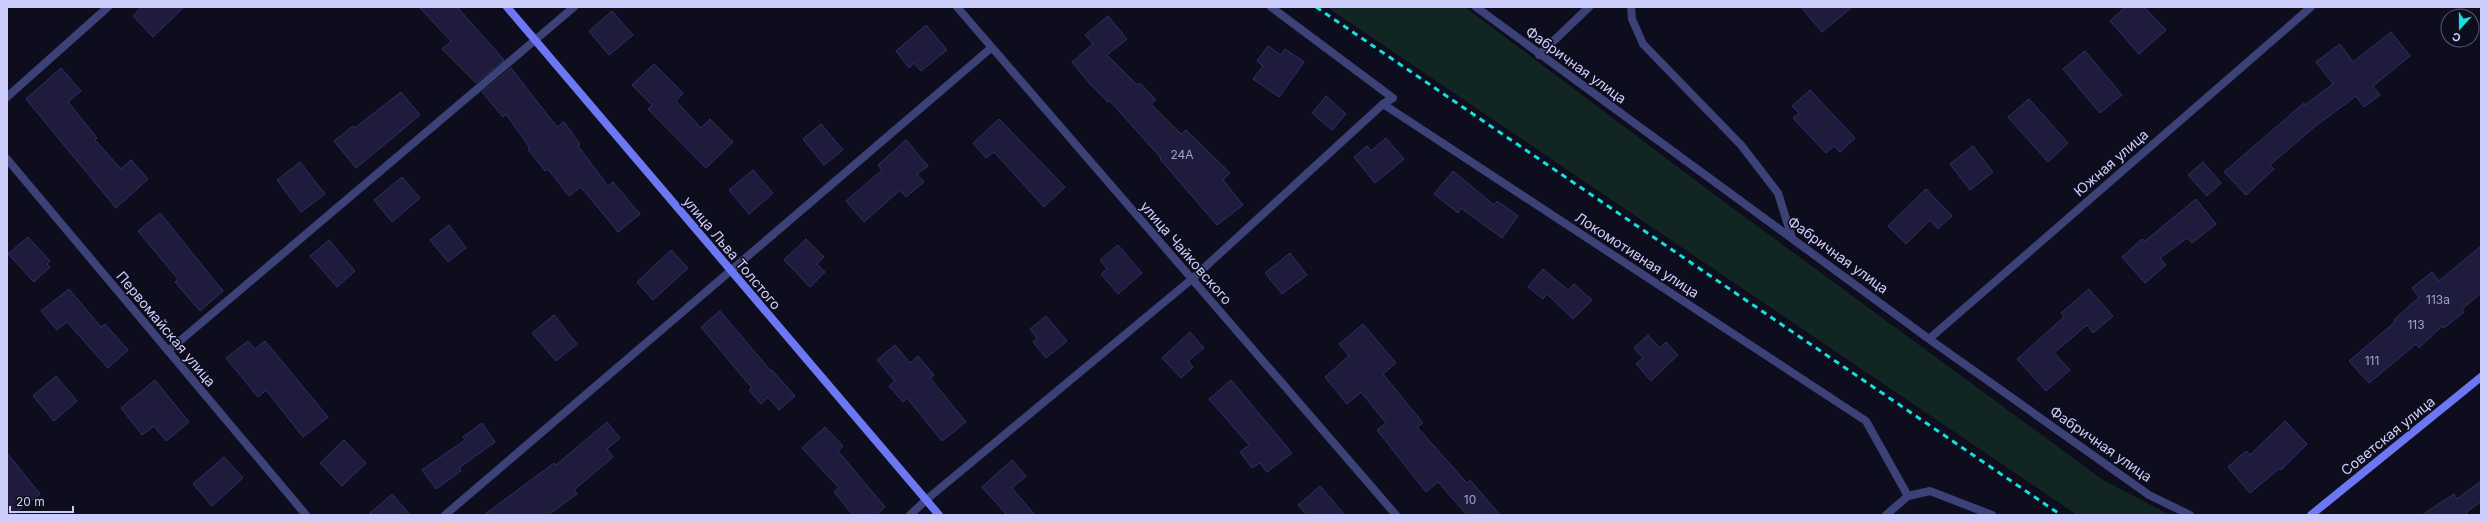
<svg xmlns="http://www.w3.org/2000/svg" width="2488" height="522" viewBox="0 0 2488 522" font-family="Inter,sans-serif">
  <rect width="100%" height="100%" fill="#0e0d1d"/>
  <path fill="#112623" d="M 1327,7 L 1465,7 L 1723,201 L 2103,480 L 2170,515 L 2077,515 Z"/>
  <path fill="#1e1b3c" stroke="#332f66" d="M 141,7 L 184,7 L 153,37 L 133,16 Z
    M 419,7 L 457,7 L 504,60 L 476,83 L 442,49 L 451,41 Z
    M 1801,7 L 1852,7 L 1822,32 Z
    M 2125,7 L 2144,7 L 2166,30 L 2139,54 L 2110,21 Z
    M 612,11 L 633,35 L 609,55 L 589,31 Z
    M 1108,16 L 1127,39 L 1107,55 L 1137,85 L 1140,83 L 1156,100 L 1151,104 L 1181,134 L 1186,130 L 1230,173 L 1223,180 L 1243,205 L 1217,225 L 1160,159 L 1161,158 L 1109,100 L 1108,102 L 1089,83 L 1072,62 L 1093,44 L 1085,35 Z
    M 926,25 L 947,50 L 921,71 L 914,63 L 909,68 L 896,51 Z
    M 2391,32 L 2410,56 L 2373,86 L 2380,95 L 2364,107 L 2356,96 L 2313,128 L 2270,165 L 2274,169 L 2246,195 L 2224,172 L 2304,103 L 2305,105 L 2333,84 L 2316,62 L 2340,44 L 2353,62 Z
    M 1268,46 L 1281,55 L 1285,49 L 1304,62 L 1279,97 L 1253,79 L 1263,66 L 1257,61 Z
    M 2085,51 L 2122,95 L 2100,113 L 2063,69 Z
    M 654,64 L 683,93 L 676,101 L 701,128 L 710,119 L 733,142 L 706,168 L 648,109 L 652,105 L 632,85 Z
    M 61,68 L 81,91 L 68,102 L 97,138 L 95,140 L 121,169 L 131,160 L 148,179 L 116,208 L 26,99 Z
    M 511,68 L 557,127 L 564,122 L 580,144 L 578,146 L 608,186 L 613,182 L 640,214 L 618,232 L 581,187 L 569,196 L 548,169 L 545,171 L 528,149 L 530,148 L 506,114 L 503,117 L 482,92 Z
    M 1810,90 L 1855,138 L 1840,152 L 1834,146 L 1826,153 L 1793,118 L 1799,113 L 1792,106 Z
    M 401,92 L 420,115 L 356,168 L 334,141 L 353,126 L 355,128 Z
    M 1326,96 L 1346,114 L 1332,130 L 1312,113 Z
    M 2029,99 L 2068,143 L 2048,162 L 2008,117 Z
    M 999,119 L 1065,187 L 1044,207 L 994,152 L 986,158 L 973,143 Z
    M 821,124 L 843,150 L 824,165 L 803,139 Z
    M 1386,138 L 1404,159 L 1375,183 L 1354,157 L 1367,146 L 1371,151 Z
    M 906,140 L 928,166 L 917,174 L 924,182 L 906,197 L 900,190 L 864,222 L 846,201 L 882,170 L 878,165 Z
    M 1973,146 L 1993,172 L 1970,190 L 1950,164 Z
    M 300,162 L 325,194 L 301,212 L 277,180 Z
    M 2203,162 L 2221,183 L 2207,196 L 2188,175 Z
    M 753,170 L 773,193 L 749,214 L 729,190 Z
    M 1453,171 L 1494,205 L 1497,201 L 1518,216 L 1502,238 L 1461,208 L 1458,213 L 1434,194 Z
    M 402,177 L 420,198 L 392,222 L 374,200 Z
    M 1926,189 L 1952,216 L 1938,229 L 1930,220 L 1906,244 L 1888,226 Z
    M 2196,199 L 2216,224 L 2192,243 L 2187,238 L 2160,258 L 2166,265 L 2145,283 L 2122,257 L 2142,239 L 2145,241 Z
    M 160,213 L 223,291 L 200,311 L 175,282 L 178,279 L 138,231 Z
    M 449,225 L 466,248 L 448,262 L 430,240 Z
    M 28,237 L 50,261 L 47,264 L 50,267 L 34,282 L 8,254 Z
    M 806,239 L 824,257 L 817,264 L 825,272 L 810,287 L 784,260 Z
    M 329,240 L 355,271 L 337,287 L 310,256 Z
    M 1118,245 L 1142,273 L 1118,294 L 1101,274 L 1107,269 L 1100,260 Z
    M 2481,246 L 2481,293 L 2462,309 L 2464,312 L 2444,328 L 2442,326 L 2419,348 L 2416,344 L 2369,383 L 2349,361 L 2395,322 L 2394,320 L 2419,297 L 2412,288 L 2432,272 L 2439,281 Z
    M 671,250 L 688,268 L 653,300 L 637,282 Z
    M 1290,253 L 1307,275 L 1282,294 L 1265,273 Z
    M 1543,269 L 1568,290 L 1574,284 L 1592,300 L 1573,319 L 1547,294 L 1543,299 L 1528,287 Z
    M 69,289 L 101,327 L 105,324 L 128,350 L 108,368 L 67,322 L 57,330 L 41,311 Z
    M 2089,289 L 2113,316 L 2093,333 L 2087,325 L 2054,353 L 2070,370 L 2046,391 L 2017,359 L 2064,317 L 2061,313 Z
    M 720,311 L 771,371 L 772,370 L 795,396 L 779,410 L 768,397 L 761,404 L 749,390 L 752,388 L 701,327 Z
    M 554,315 L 577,344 L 556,361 L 532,333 Z
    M 1046,316 L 1067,341 L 1046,358 L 1033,342 L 1037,338 L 1030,329 Z
    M 1363,324 L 1396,363 L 1383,374 L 1423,423 L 1417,427 L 1467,483 L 1470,480 L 1500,515 L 1467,515 L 1438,482 L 1426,492 L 1377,430 L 1386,423 L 1361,392 L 1347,404 L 1325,377 L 1349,356 L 1339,344 Z
    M 1190,332 L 1204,348 L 1188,361 L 1193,367 L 1181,378 L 1162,358 Z
    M 1648,335 L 1660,348 L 1666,342 L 1678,355 L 1651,381 L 1636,364 L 1643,358 L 1634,348 Z
    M 248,341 L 255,349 L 265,341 L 328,417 L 303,437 L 266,390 L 258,397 L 226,358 Z
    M 895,345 L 910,363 L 918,356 L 934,375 L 930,378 L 966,422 L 942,441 L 907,398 L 903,402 L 889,386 L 895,381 L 877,360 Z
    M 56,376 L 77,401 L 54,421 L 33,396 Z
    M 155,380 L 189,422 L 166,441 L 154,426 L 142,435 L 121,408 Z
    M 1231,380 L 1292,453 L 1267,472 L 1260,463 L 1252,468 L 1240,452 L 1249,445 L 1209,399 Z
    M 2285,421 L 2307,444 L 2281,470 L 2280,468 L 2250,493 L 2228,467 L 2246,451 L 2250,455 Z
    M 607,422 L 620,438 L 607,449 L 613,457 L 574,490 L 577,494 L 548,515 L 484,515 L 554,463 L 556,465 Z
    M 482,423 L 495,442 L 459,468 L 461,471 L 436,489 L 422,470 L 465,440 L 463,437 Z
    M 825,427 L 843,446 L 838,451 L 885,507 L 876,515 L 853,515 L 834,492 L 839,488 L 802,448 Z
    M 344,440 L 366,463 L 342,486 L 320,463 Z
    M 7,453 L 40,494 L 13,515 L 7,515 Z
    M 224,457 L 243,478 L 212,506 L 193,484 Z
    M 1012,460 L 1026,476 L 1012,488 L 1035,515 L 1007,515 L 982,487 Z
    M 2481,481 L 2481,502 L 2466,512 L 2468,515 L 2422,515 L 2454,494 L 2457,499 Z
    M 1320,486 L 1345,515 L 1307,515 L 1298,505 Z
    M 392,494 L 410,515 L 368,515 Z"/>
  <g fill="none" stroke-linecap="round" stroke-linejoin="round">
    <path stroke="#3c4178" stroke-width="8" d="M 1631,7 L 1632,19 L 1643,44 L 1741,145 L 1778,193 L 1792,238
      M 1539,55 L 1589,7
      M 168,351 L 574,7
      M 926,500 L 1192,279 L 1383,104
      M 1886,515 L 1908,496"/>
    <path stroke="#3c4178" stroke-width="8" d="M 957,7 L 1396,515
      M 1271,7 L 1393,98 L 1383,104 L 1866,421 L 1908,496 L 1930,491 L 1992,515
      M 1476,7 L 1929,339 L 2149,495 L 2190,515
      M 7,97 L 108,7
      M 7,159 L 306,515
      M 1929,339 L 2311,7
      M 445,515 L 991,48
      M 910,515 L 926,500"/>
    <path stroke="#6c78f3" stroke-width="8" d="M 507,7 L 939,515
      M 2311,515 L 2481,377"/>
    <path stroke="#13e1de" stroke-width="3" stroke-dasharray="6 5" stroke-linecap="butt" d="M 1316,7 L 2061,515"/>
  </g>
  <g text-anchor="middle" stroke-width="3" stroke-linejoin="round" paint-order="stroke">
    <g font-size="12" fill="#a1a0cb">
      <text x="1182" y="159">24А</text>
      <text x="2438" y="304">113а</text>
      <text x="2416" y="329">113</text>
      <text x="2372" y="365">111</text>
      <text x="1470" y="504">10</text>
    </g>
    <g font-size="14" fill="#cdcdfb" stroke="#0e0d1d">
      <text transform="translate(1576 65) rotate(36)" y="5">Фабричная улица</text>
      <text transform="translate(2111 163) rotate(-41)" y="5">Южная улица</text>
      <text transform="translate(732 253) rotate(50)" y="5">улица Льва Толстого</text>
      <text transform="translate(1186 253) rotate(49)" y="5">улица Чайковского</text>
      <text transform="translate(1637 255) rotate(33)" y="5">Локомотивная улица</text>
      <text transform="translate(1838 255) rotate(36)" y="5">Фабричная улица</text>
      <text transform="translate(166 329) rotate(50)" y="5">Первомайская улица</text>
      <text transform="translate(2388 436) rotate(-39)" y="5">Советская улица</text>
      <text transform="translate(2101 444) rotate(35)" y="5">Фабричная улица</text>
    </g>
  </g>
  <rect width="2488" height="522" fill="none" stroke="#cdcdfb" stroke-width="16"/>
  <g transform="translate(2460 28) rotate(201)"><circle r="19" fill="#0e0d1d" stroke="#5a5a76"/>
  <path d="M0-3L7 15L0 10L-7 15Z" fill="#13e1de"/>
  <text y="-6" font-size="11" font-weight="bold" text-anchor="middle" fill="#cdcdfb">С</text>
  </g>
  <path d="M10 506v6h63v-6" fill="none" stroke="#cdcdfb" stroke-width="2"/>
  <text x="16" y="506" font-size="12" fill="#cdcdfb" stroke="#0e0d1d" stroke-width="3" paint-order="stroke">20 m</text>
</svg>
